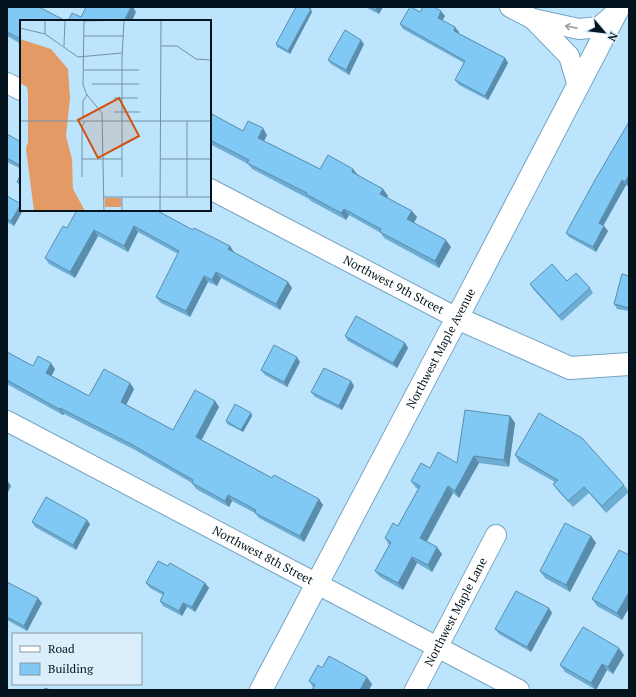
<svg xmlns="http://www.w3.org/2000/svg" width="636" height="697" viewBox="0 0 636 697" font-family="'PT Serif',serif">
  <rect width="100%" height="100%" fill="#bde4fd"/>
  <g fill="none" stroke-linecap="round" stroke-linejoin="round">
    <g stroke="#76a5c3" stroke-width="22">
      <g id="street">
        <path d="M 510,7 L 533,19 L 579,29 L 599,27 L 618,11"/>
        <path d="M 533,19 L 569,56 L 578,86"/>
        <path d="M 7,83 L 21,90"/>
        <path id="s1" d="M 210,189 L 457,318"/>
        <path id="s2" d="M 7,421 L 519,690"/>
        <path id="s3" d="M 415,690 L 496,535"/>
      </g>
    </g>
    <g stroke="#76a5c3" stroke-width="24">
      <g id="secondary">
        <path d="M 457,318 L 570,368 L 629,364"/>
        <path id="s4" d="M 261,690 L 457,318 L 619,7"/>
      </g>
    </g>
    <use href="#street" stroke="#fff" stroke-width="20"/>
    <use href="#secondary" stroke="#fff" stroke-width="22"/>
  </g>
  <path fill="#6eadd3" d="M 7,7 L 21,21 L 21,44 L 7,36 Z
    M 365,7 L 383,7 L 379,14 Z
    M 312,12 L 290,54 L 277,47 L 276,44 Z
    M 420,12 L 445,16 L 442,20 L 459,32 L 458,33 L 505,58 L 508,63 L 488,100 L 459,85 L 455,80 L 464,63 L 403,29 L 400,24 Z
    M 364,44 L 349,75 L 331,64 L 328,60 Z
    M 210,113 L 243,131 L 267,135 L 264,141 L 320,169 L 357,175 L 383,189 L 388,196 L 387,197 L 417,217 L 414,223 L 451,247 L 439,268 L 384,238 L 381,233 L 349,215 L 346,220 L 311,201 L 309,199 L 252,169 L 248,164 L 210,144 Z
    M 629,122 L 629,187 L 626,185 L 603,226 L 608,231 L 596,252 L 569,237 L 566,233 Z
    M 7,134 L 21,142 L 21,169 L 7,162 Z
    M 21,174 L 21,188 L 17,182 Z
    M 7,196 L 21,204 L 21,210 L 23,210 L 14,226 L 7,222 Z
    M 77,210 L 193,230 L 230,246 L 234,253 L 288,282 L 292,288 L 280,310 L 221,278 L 217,286 L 208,282 L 190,317 L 161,303 L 156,297 L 178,254 L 138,232 L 128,252 L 98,236 L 75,278 L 49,264 L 45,258 L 67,228 Z
    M 629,276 L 629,311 L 617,309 L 614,304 Z
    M 567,281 L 590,288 L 593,293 L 562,321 L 533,289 L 530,284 Z
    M 345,336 L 405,343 L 408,348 L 397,368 L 348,341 Z
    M 7,352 L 33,366 L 55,369 L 51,376 L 89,396 L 130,383 L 134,389 L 126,405 L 173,430 L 215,401 L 219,407 L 201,440 L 323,505 L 304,542 L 259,518 L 255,513 L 232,501 L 229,507 L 196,489 L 192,483 L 135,450 L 64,414 L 63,415 L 7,384 Z
    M 300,362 L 287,387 L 265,375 L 261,370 Z
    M 351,381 L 354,386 L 342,410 L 315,397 L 311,392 Z
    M 251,413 L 252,416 L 243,432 L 227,424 L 226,421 Z
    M 510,416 L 515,423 L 509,467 L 479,463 L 459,498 L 453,493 L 426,541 L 442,554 L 432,572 L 417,563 L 403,590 L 380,577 L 375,571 L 389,545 L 385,538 L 398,526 L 418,489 L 416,488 L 411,481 L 430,468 L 457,463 Z
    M 515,455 L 624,485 L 629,492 L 606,513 L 589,493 L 573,507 L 558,491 L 553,484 L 555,482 L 519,462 Z
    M 32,522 L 90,524 L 76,550 L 35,527 Z
    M 591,536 L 596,543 L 570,592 L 545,578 L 540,571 Z
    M 619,550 L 622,620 L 597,606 L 592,599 Z
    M 168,566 L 205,583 L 209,588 L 195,612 L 187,607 L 182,616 L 163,606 L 160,601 L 163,595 L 150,588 L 146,583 Z
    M 7,582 L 42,603 L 27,631 L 7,620 Z
    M 549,608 L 552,613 L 531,652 L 499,634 L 495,629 Z
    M 624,655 L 613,674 L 607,670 L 596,690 L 565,672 L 560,665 Z
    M 322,668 L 372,684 L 369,690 L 312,690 L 313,687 L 309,681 Z"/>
  <path fill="#5a8dac" d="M 131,7 L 133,7 L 136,12 L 132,21 L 124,21 Z
    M 377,7 L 383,7 L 379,14 L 376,10 Z
    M 311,9 L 312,12 L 290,54 L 288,51 Z
    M 441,11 L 445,16 L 441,23 L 438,18 Z
    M 455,27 L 459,32 L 457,35 L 454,31 Z
    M 361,40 L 364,44 L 349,75 L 346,70 Z
    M 505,58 L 508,63 L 488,100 L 485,96 Z
    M 263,128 L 267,135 L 262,145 L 258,138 Z
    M 353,169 L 358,175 L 352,172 Z
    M 629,175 L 629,187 L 625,182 Z
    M 622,180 L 626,185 L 602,228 L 599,223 Z
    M 383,189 L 388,196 L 385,200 L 380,194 Z
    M 21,204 L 21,210 L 23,210 L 14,226 L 11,221 Z
    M 344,209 L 349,215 L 346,220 L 341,213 Z
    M 412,211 L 417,217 L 412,226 L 407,219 Z
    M 134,226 L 138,232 L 128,252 L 124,246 Z
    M 604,226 L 608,231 L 596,252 L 593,247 Z
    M 94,230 L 98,236 L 75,278 L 70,272 Z
    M 446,240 L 451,247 L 439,268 L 435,261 Z
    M 230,246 L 234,252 L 232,255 L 228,249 Z
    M 216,272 L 221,278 L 217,286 L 212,280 Z
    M 204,276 L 208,282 L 190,317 L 186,311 Z
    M 288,282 L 292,288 L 280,310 L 276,304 Z
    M 405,343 L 408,348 L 397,368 L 393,363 Z
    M 297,357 L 300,362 L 287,387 L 284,382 Z
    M 51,363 L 55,369 L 50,379 L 46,373 Z
    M 351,381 L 354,386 L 342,410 L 339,406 Z
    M 130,383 L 134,389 L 125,407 L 121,402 Z
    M 215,401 L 219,407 L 200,443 L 196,437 Z
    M 60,408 L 64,414 L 63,415 L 59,409 Z
    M 251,413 L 252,416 L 243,432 L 241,430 Z
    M 510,416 L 515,423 L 509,467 L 504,460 Z
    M 474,456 L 479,463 L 459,498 L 455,491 Z
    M 7,480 L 11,486 L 7,494 Z
    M 448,486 L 453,493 L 425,545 L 420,538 Z
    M 228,495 L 232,501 L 229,507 L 225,501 Z
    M 319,499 L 323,505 L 304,542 L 300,536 Z
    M 87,520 L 90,524 L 76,550 L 73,545 Z
    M 591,536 L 596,543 L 570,592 L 566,585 Z
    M 437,547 L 442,554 L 432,572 L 428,565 Z
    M 412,557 L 417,563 L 403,590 L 398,583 Z
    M 205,583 L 209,588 L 195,612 L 192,607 Z
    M 629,592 L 629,608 L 622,620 L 617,613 Z
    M 38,598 L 42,603 L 27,631 L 24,626 Z
    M 183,603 L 187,607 L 182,616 L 179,611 Z
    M 549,608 L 552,613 L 531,652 L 527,647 Z
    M 619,648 L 624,655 L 613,674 L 608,667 Z
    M 602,664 L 607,670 L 596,690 L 591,683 Z
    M 367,677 L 372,684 L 369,690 L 360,690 Z"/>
  <path fill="#80c9f5" stroke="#5a8dac" d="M 7,7 L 34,7 L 36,8 L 36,7 L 39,7 L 66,21 L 21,21 L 21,39 L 7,32 Z
    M 86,7 L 131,7 L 124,21 L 68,21 L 72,13 L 81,17 Z
    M 296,7 L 306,7 L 311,9 L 288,51 L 276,44 Z
    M 371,7 L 377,7 L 376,10 Z
    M 410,7 L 411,7 L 420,12 L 423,7 L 434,7 L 441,11 L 438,18 L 455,27 L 454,31 L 505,58 L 485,96 L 455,80 L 465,61 L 400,24 Z
    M 345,30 L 361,40 L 346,70 L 328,60 Z
    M 210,113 L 243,131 L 248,121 L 263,128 L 258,138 L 320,169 L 328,155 L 353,169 L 352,172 L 383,189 L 380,194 L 412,211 L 407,219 L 446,240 L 435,261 L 380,232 L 381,229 L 344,209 L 341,213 L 306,194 L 307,193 L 247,163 L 249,160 L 210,140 Z
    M 629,122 L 629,175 L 625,182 L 622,180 L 599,223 L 604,226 L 593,247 L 566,233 L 595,180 Z
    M 7,134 L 21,142 L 21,166 L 7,158 Z
    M 21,174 L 21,184 L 17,182 Z
    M 7,196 L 21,204 L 11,221 L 7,219 Z
    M 77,210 L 156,210 L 193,230 L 194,228 L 230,246 L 228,249 L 288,282 L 276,304 L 216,272 L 212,280 L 204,276 L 186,311 L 156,297 L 179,251 L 134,226 L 124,246 L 94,230 L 70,272 L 45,258 L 63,226 L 67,228 Z
    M 552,264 L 567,281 L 576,273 L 590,288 L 559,316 L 530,284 Z
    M 622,274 L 629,276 L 629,308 L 614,304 Z
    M 356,316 L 405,343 L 393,363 L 345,336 Z
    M 274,345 L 297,357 L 284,382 L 261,370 Z
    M 7,352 L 33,366 L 38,356 L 51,363 L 46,373 L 89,396 L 104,369 L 130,383 L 121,402 L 173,430 L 195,390 L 215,401 L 196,437 L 272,478 L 274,475 L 319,499 L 300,536 L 255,513 L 256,510 L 228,495 L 225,501 L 192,483 L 193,480 L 131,444 L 60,408 L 59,409 L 7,380 Z
    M 324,368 L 351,381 L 339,406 L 311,392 Z
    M 235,404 L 251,413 L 241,430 L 226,421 Z
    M 465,410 L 510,416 L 504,460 L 474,456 L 455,491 L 448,486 L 420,538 L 437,547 L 428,565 L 412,557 L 398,583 L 375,571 L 391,542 L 385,538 L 393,523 L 398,526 L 420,486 L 411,481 L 421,463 L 430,468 L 438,452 L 457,463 Z
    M 539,413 L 582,438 L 624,485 L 602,506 L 584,487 L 568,501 L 553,484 L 558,480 L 515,455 Z
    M 46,497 L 87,520 L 73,545 L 32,522 Z
    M 565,523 L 591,536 L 566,585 L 540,571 Z
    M 619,550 L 629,555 L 629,592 L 617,613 L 592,599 Z
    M 158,561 L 168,566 L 170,563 L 205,583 L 192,607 L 183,603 L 179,611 L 160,601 L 164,593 L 146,583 Z
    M 7,582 L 38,598 L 24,626 L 7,617 Z
    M 516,591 L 549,608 L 527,647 L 495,629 Z
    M 583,627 L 619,648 L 608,667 L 602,664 L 591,683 L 560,665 Z
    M 329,656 L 367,677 L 360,690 L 312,690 L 315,685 L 309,681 L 318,665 L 322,668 Z
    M 45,688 L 51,690 L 44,690 Z"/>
  <defs><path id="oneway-shaft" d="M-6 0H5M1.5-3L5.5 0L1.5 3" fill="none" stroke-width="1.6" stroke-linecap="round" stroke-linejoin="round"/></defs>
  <use stroke="#9aa1a5" href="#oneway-shaft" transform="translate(571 27) rotate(-169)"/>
  <g text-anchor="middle" stroke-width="4" stroke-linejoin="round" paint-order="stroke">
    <g font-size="12" fill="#03141e" stroke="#dbeefb">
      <text dy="4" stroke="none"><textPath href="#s1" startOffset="207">Northwest 9th Street</textPath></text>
      <text dy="4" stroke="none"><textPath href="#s4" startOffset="386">Northwest Maple Avenue</textPath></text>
      <text dy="4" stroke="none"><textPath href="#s2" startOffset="289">Northwest 8th Street</textPath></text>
      <text dy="4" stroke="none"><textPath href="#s3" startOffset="88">Northwest Maple Lane</textPath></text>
    </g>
  </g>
  <g transform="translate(20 20)">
    <rect width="191" height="191" fill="#bde4fd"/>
    <path d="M 0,19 L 31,29 L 48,49 L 50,78 L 46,116 L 52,139 L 53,169 L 65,191 L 14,191 L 6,129 L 8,122 L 8,73 L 7,67 L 0,63 ZM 85,178 L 101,178 L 101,187 L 85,187 Z" fill="#e49a64"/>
    <path fill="none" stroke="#7391a4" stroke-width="1" d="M 25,0 L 25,14M 64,0 L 63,65 L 67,75 L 82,93 L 84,191M 64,1 L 104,0M 0,8 L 25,14 L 58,37 L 102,33M 64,16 L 104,16M 44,26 L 45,0M 141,26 L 157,26 L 176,39 L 191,40M 64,50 L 119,50M 72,64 L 119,64M 94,78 L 118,78M 94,92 L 120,92M 63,98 L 63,81 L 67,75M 0,101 L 191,101M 167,101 L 167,177M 62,139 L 102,139M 140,139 L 191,139M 62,157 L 62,106 L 65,101M 102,157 L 102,37 L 104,0M 83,177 L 191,177M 102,191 L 102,177M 140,191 L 141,0"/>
    <path fill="#d1520e" fill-opacity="0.15" stroke="#d1520e" stroke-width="2" d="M 99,78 L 119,116 L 78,138 L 58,100 Z"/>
    <rect width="191" height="191" fill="none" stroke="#03141e" stroke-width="2"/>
  </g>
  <rect width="636" height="697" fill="none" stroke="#03141e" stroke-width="16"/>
  <rect x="12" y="633" width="130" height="52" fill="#dbeefb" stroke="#8597a3"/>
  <rect x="20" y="646" width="20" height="6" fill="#ffffff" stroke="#8597a3"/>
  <text x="48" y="653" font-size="12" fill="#03141e">Road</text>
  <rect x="20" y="663" width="20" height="12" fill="#80c9f5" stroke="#8597a3"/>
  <text x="48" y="673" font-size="12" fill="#03141e">Building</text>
  <g transform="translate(604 32) rotate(118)" stroke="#dbeefb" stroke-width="3" paint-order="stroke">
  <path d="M0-3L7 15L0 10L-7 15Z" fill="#03141e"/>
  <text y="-6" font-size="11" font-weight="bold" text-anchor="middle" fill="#03141e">N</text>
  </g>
</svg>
